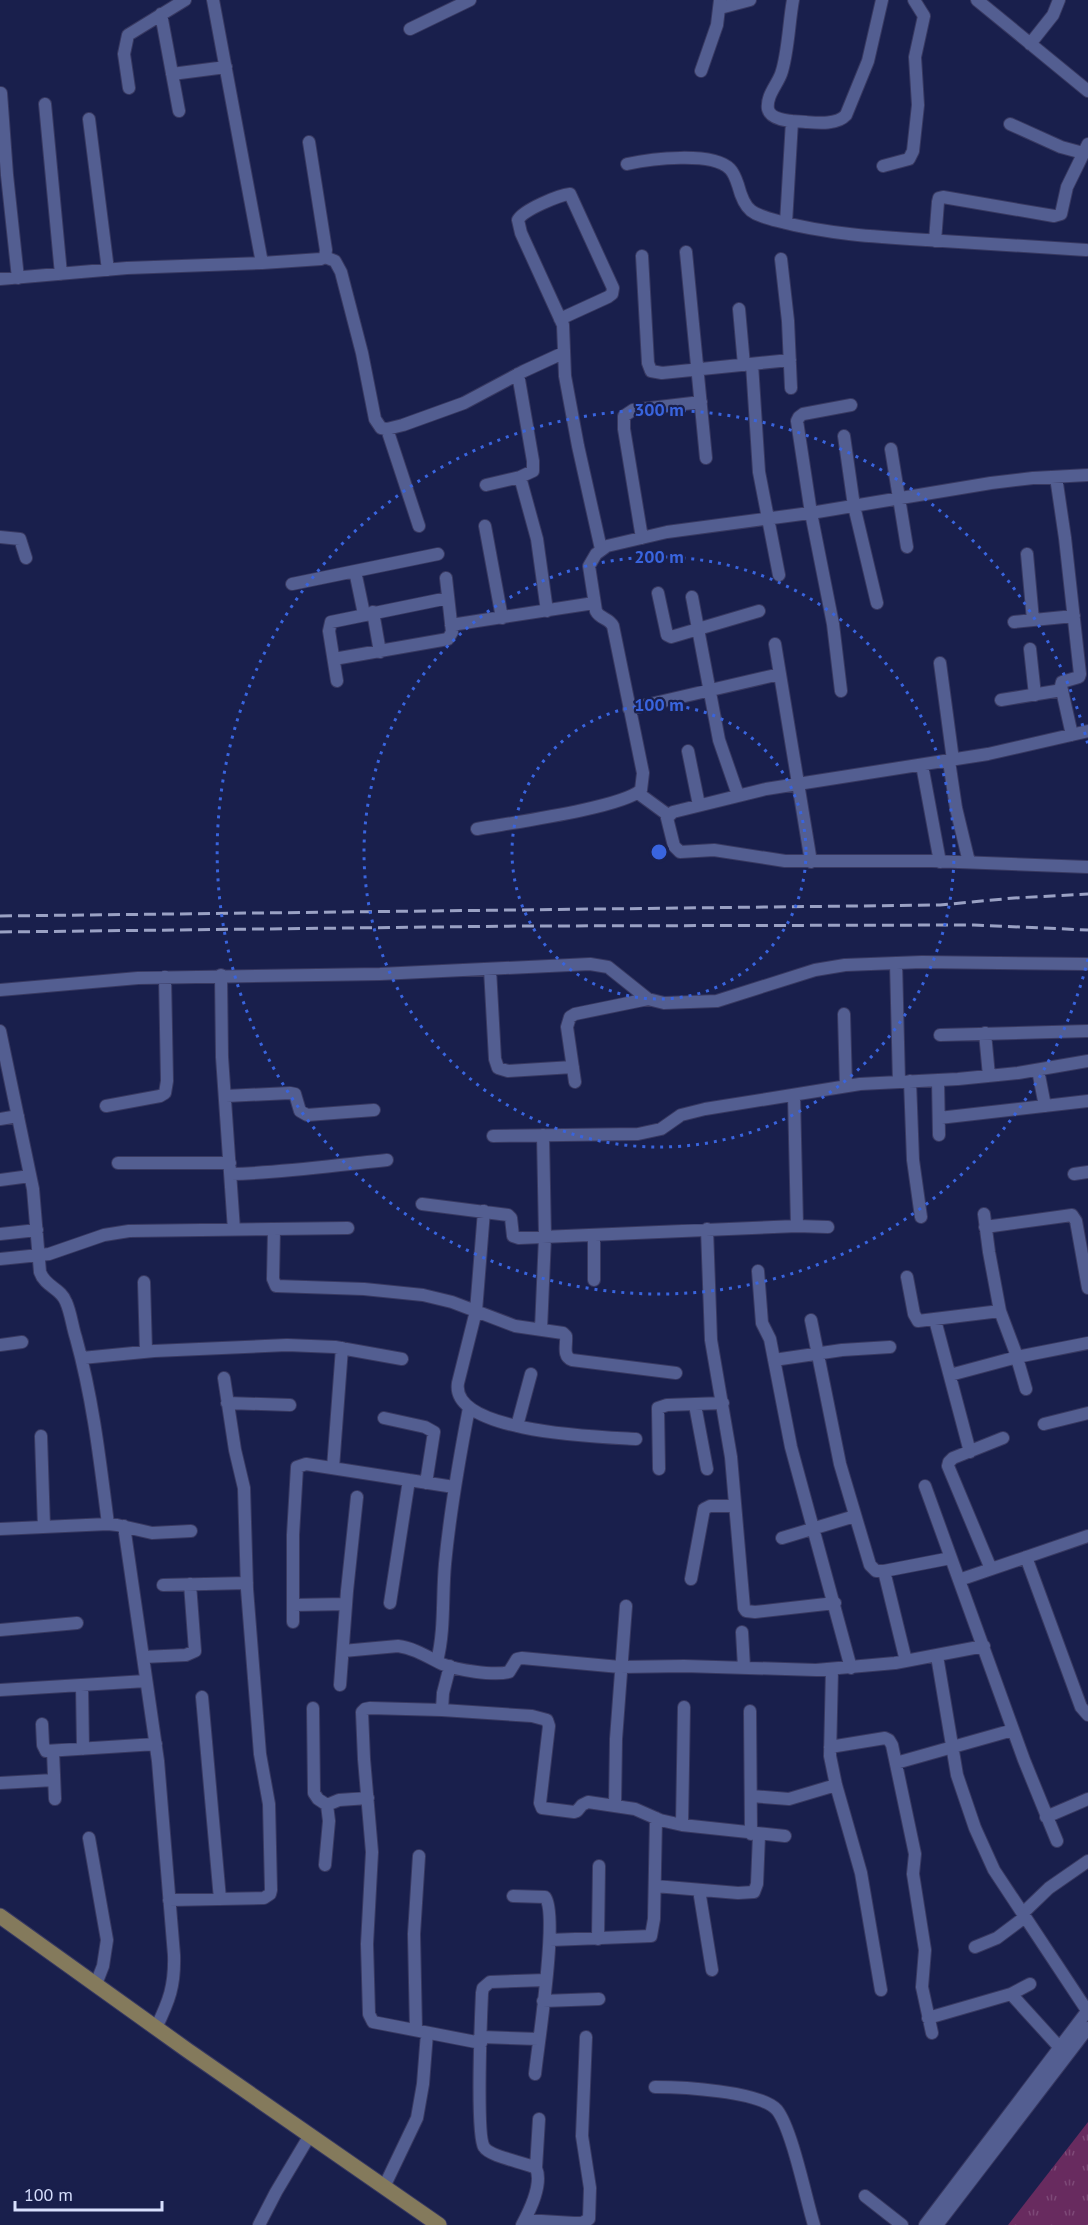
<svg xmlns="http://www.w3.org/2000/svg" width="1088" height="2225" viewBox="0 0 1088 2225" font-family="'PT Sans',sans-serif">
  <defs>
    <pattern id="park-tufts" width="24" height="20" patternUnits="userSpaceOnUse" patternTransform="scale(1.5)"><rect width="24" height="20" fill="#682b5f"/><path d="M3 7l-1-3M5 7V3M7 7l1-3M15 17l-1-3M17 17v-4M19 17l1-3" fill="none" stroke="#7d4977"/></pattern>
  </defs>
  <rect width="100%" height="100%" fill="#191f4c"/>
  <path fill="url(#park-tufts)" d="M 1088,2122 L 1088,2225 L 1008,2225 Z"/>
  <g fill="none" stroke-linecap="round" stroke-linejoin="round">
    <g stroke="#383961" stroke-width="14">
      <path id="minor" d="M 213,0 L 262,263
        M 793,0 C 789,21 788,55 781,74 C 777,85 766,96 768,109 C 771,122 796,121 806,122 C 818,123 837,125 846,115 L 868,61 L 882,0
        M 977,0 L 1088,91
        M 720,8 L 750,0
        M 161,14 L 179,111
        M 410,29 L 470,0
        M 1030,44 L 1053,15 L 1059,0
        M 701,71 L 717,25 L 720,0
        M 172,74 L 226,67
        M 129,88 L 124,54 L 128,35 L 185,0
        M 1,93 L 7,175 L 18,278
        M 45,104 L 61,274
        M 89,119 L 108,270
        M 1010,124 L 1061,147 L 1083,153
        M 627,164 C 650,159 712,151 730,169 C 734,173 736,179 738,185 C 745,212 752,214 778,221 C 826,234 877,237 927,240 C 980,243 1033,247 1086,250
        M 883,166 L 909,159 L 913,151 L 918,105 L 915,57 L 924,16 L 914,0
        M 786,223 L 792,121
        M 935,241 L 938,202 L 939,198 L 943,197 L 1054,216 L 1061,214 L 1067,187 L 1088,144
        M 686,252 L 706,458
        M 642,256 L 648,363 L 651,371 L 662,373 L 790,360
        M 325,257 L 335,261 L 341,272 L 362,353 L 375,419 L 381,428 L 387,429 L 403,425 L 464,403 L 524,371 L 563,353
        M 781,259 L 788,321 L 791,388
        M 0,279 L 127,268 L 262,263 L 321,259 L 325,257 L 326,250 L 309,142
        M 739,309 L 744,365
        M 560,319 L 608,297 L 612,294 L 613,288 L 570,194 C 559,195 523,210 518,220 L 521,233 L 563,325 L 565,376 L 578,446 L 601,549
        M 752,364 L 759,472 L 779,575
        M 387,429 L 419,526
        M 844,436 L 854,506 L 877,603
        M 891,449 L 907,547
        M 520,477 L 537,539 L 547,611
        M 1056,477 L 1065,538 L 1080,674 L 1079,677 L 1062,682 L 1061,686 L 1072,735
        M 486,485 L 520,477 L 533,471 L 533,461 L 518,374
        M 485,526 L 502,618
        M 0,537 L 20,539 L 26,558
        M 642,538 L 624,429 L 624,416 L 633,410 L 701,402
        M 1027,554 L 1033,620
        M 355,571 L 364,614
        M 292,584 L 438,554
        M 658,593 L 666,630 L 667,635 L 671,637 L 759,611
        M 692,597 L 719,740 L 738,795
        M 373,612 L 380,652
        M 1014,622 L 1074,616
        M 451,625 L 594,603
        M 775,644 L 811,862
        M 1030,649 L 1035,695
        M 334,659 L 448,639 L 452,632 L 446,578
        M 940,663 L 953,760
        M 337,681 L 329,631 L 331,622 L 448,598
        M 841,691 L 833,624 L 811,513 L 797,421 L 799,417 L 803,414 L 851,405
        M 1001,700 L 1062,690
        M 629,709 L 780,674
        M 1088,731 L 988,754 L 766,789 L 673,812 L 667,818 L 674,846 L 680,852 L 714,850 L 785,861 L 932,861 L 1088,867
        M 688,751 L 699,805
        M 949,761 L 956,808 L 969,862
        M 922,765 L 940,862
        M 638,793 L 668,815
        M 477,829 C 509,823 621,808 641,790 L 643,773 L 613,626 C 609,618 600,619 596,611 L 589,566 L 596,554 L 607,546 L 667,532 L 817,512 L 991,483 L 1033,478 L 1088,475
        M 896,963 L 899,1082
        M 490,969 L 495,1059 L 498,1068 L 508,1071 L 573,1067
        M 221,975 L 222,1057 L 234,1230
        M 0,990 L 138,978 L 380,974 L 590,964 L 608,967 L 648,999 L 664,1003 L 717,1001 L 815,970 L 845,965 L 922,962 L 1088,964
        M 844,1014 L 846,1086
        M 0,1031 L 33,1189 L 40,1272 C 45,1287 61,1288 66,1302 C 71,1313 72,1326 76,1338 C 93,1399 100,1461 108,1524
        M 985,1033 L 989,1076
        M 940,1035 L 1088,1031
        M 1038,1070 L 1045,1106
        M 938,1080 L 939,1135
        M 910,1081 L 913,1160 L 921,1217
        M 575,1082 L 567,1027 L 570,1017 L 575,1014 L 648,999
        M 794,1095 L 797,1226
        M 226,1096 L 290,1093 L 295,1094 L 300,1111 L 307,1115 L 374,1110
        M 106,1106 L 160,1096 L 165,1093 L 167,1081 L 165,977
        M 939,1118 L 1088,1101
        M 0,1119 L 18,1116
        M 493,1136 L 638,1134 L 661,1129 L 681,1115 L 705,1109 L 860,1084 L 958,1079 L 1018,1073 L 1088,1061
        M 118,1163 L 230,1163
        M 231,1174 C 283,1173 335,1165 387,1160
        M 1074,1174 L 1088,1172
        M 0,1180 L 30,1176
        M 422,1204 L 508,1215 L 511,1218 L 513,1236 L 519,1238 L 797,1226 L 828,1227
        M 484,1211 L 476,1311 L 458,1383 C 450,1433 602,1437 636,1439
        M 984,1214 L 989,1252 L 1000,1311 L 1015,1351 L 1026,1389
        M 985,1227 L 1072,1215 L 1076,1221 L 1088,1288
        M 707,1229 L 711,1340 L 731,1457 L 744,1608 L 746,1611 L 755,1612 L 835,1603
        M 274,1230 L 273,1279 L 276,1286 L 364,1289 L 423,1295 L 452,1302 L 515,1326 L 563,1333 L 566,1336 C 567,1345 562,1356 572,1360 L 676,1373
        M 0,1234 L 37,1230
        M 594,1235 L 594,1280
        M 0,1259 L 49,1254 L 104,1235 L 129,1231 L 348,1228
        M 758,1271 L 762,1323 L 770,1339 L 791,1447 L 851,1668
        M 907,1277 L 914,1314 L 918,1321 L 1000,1311
        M 144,1282 L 146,1351
        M 811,1320 L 840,1464 L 870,1565 L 876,1571 L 884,1571 L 951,1558
        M 935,1320 L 970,1452
        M 541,1329 L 545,1237 L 543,1135
        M 0,1345 L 22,1342
        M 82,1358 L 154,1351 L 287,1345 L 335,1347 L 402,1359
        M 774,1360 L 842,1350 L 890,1347
        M 950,1375 L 1017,1357 L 1088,1343
        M 227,1403 L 290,1405
        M 695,1405 L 707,1469
        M 384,1418 L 425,1427 L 434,1432 L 426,1483
        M 1044,1424 L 1088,1413
        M 517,1426 L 531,1374
        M 41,1436 L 44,1527
        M 333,1468 L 342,1348
        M 659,1469 L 658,1408 L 667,1405 L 723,1403
        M 925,1486 L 1024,1760 L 1057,1841
        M 124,1526 L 158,1761 L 174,1955 C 175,1986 169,2001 156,2028
        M 0,1529 L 108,1524 L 117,1525 L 152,1533 L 191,1531
        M 782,1538 L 855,1516
        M 1026,1557 L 1081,1707 L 1088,1715
        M 991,1569 L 948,1466 L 949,1462 L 953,1458 L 1003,1438
        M 884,1571 L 906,1661
        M 691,1579 L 704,1509 L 710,1506 L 735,1506
        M 959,1580 L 1088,1536
        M 163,1585 L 247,1583
        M 390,1603 L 409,1480
        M 293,1605 L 346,1604
        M 293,1622 L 293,1535 L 297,1467 L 306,1464 L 454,1487
        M 0,1630 L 77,1623
        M 742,1632 L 744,1667
        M 343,1651 L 398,1646 C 414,1648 428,1657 442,1664 C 457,1670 493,1676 509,1672 L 517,1659 L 522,1658 L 620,1667 L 684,1666 L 816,1670 L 895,1663 L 984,1646
        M 937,1656 L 957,1775 L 975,1828 L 994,1870 L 1088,2012
        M 143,1657 L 186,1655 L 195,1651 L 190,1584
        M 437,1661 C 445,1630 442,1596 445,1564 C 450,1511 459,1460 469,1408
        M 450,1666 L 443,1693 L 442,1710 L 532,1716 L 547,1720 L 549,1726 L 540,1803 L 542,1808 L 574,1812 L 577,1811 L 582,1805 L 588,1802 L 635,1809 L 660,1820 L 682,1825 L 785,1836
        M 832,1669 L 830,1756 L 836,1785 L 861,1873 L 881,1990
        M 82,1685 L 83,1749
        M 340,1685 L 347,1591 L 357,1497
        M 0,1690 L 146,1681
        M 202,1697 L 220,1899
        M 313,1708 L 314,1793 L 318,1799 L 327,1805 L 329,1821 L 325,1865
        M 442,1710 L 370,1708 L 365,1709 L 362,1712 L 364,1759 L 372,1852 L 367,1944 L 369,2014 L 373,2022 L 481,2043
        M 750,1711 L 751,1834
        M 42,1724 L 43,1745 L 46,1751 L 156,1744
        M 830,1747 L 885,1738 L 889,1740 L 892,1745 L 915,1854 L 913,1874 L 925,1950 L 922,1987 L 932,2033
        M 53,1751 L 55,1799
        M 896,1763 L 1013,1730
        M 0,1783 L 54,1780
        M 751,1796 L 789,1799 L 836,1785
        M 327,1805 L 339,1800 L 368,1798
        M 615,1806 L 616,1739 L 626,1606
        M 1046,1817 L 1088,1799
        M 682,1825 L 684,1707
        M 89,1838 L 107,1940 L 103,1966 L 96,1984
        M 655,1886 L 738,1893 L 754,1892 L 757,1884 L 759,1835
        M 699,1890 L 712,1970
        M 513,1896 L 545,1897 C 559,1914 538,2044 535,2074
        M 169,1900 L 264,1898 L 270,1894 L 271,1890 L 269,1804 L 260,1754 L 247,1589 L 244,1488 L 235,1450 L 224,1378
        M 1023,1913 L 1049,1888 L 1088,1861
        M 598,1939 L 599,1866
        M 550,1940 L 651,1936 L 654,1919 L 656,1818
        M 975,1947 L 997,1938 L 1025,1917
        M 1011,1994 L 1061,2049
        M 543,2001 L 599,1999
        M 928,2018 L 1011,1994 L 1030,1984
        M 416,2030 L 414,1934 L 419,1856
        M 482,2037 L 538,2039
        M 655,2087 C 681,2087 760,2091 777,2110 C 792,2129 806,2199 814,2225
        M 536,2168 L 539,2119
        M 384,2187 L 417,2118 L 423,2084 L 427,2033
        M 865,2196 L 902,2225
        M 525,2220 L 574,2223 L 582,2223 L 589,2219 L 590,2188 L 582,2136 L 586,2037
        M 259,2225 L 276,2192 L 310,2135
        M 522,2225 C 530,2210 543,2184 536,2168 C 524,2162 490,2157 484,2147 C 476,2135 481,2015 482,1993 L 483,1988 L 490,1982 L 546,1980
        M 925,2225 L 1088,2010
        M 937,2225 L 1088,2028"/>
    </g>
    <g stroke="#383961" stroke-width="17">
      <path id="major" d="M 0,1916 L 187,2050 L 439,2225"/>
    </g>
    <use href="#minor" stroke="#535e91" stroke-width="12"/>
    <use href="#major" stroke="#847a5c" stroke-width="15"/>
    <path stroke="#9aa1c4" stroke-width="3" stroke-dasharray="12 6" stroke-linecap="butt" d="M 0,916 L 940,905 L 1014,898 L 1088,894
      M 0,932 L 521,926 L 974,925 L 1088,930"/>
  </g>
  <g fill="none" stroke="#3964de" stroke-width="3" stroke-dasharray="3 6">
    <circle cx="659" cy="852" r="147"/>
    <circle cx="659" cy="852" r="295"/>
    <path d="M1088 959A442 442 0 1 1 1088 745"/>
  </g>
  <circle cx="659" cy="852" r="9" fill="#3964de" stroke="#191f4c" stroke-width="3"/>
  <g font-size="18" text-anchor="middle" font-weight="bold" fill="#3964de" stroke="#191f4c" stroke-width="4.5" stroke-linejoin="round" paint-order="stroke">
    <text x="659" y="416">300 m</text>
    <text x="659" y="563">200 m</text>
    <text x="659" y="711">100 m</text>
  </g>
  <path d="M15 2201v9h147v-9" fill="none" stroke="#d7dffd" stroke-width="3"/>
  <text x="24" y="2201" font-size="18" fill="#d7dffd" stroke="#191f4c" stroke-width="4.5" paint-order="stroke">100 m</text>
</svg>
